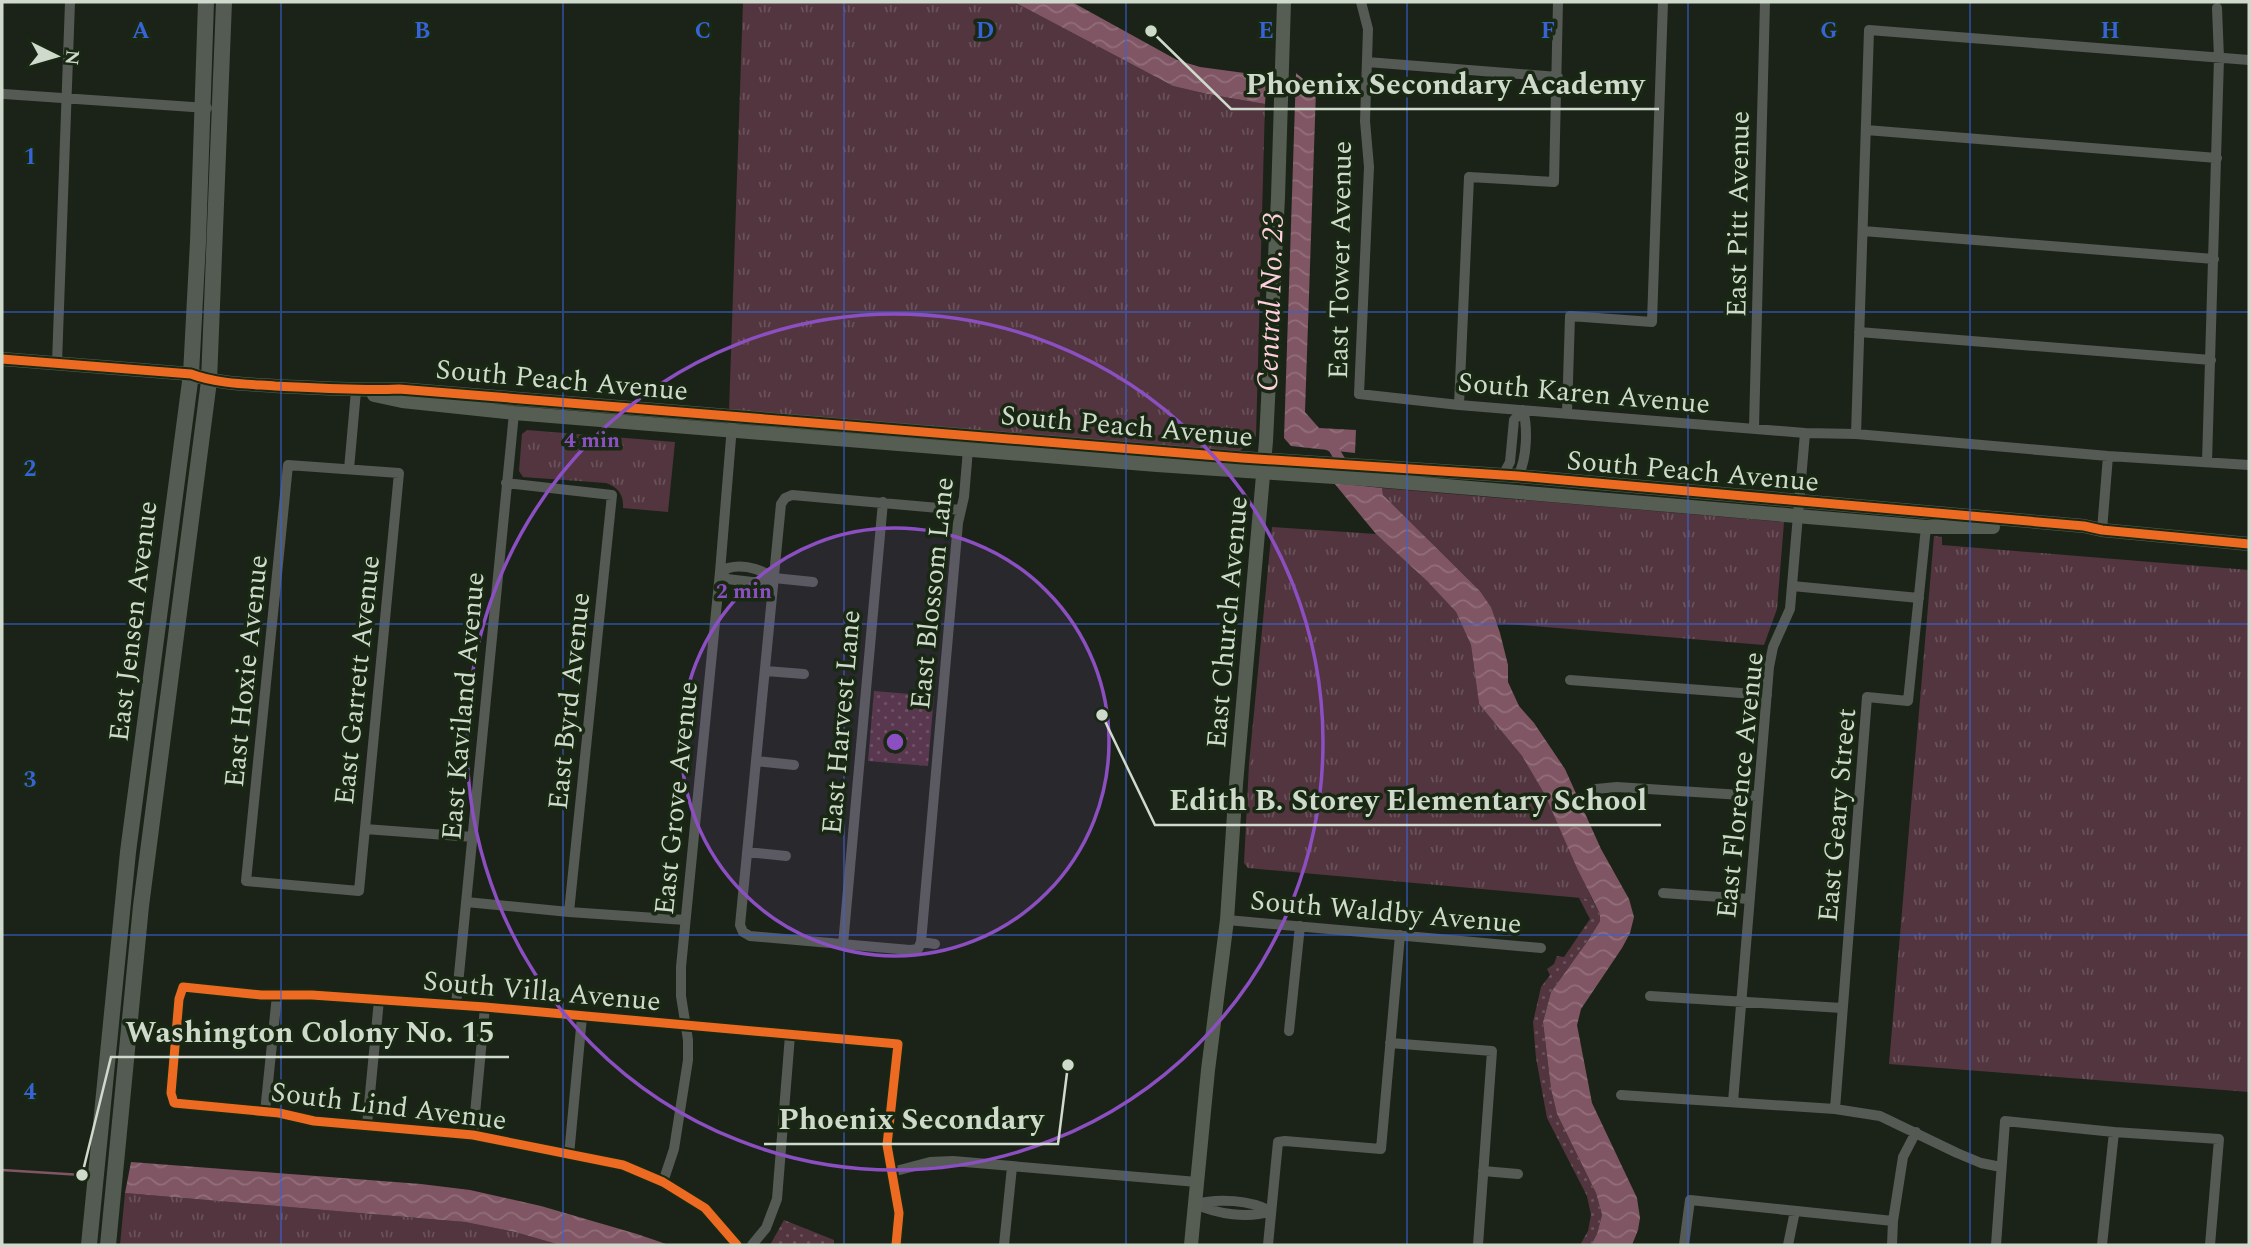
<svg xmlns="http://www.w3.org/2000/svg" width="2251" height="1247" viewBox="0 0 2251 1247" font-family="Spectral,serif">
  <defs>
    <pattern id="grass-tufts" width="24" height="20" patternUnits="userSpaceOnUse" patternTransform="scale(1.75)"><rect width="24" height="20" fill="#52353f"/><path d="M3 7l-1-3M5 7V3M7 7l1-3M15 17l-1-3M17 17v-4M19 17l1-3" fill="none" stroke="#6a525a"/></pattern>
    <pattern id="park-dots" width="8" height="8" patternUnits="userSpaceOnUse" patternTransform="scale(1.75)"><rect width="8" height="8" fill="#52353f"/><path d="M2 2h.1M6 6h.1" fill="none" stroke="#6a525a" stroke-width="1.8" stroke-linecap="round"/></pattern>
    <pattern id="water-waves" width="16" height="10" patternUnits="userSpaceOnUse" patternTransform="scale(1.75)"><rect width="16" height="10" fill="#805664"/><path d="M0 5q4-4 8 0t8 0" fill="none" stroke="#916e79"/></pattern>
  </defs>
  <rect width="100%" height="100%" fill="#1b2318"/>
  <path fill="url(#grass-tufts)" d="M 743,2 L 1014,2 L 1173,86 L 1207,94 L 1265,104 L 1256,436 L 1240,451 L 729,412 Z
    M 527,430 L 675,442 L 668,512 L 623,508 C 624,495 618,487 606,483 L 523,477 L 519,471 L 522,434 Z
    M 1382,488 L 1784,522 L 1777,609 L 1764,645 L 1495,623 L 1491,607 L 1480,591 L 1383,495 Z
    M 1272,527 L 1376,534 L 1427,581 L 1456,612 L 1471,645 L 1479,704 L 1522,756 L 1545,795 L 1592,899 L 1248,868 L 1244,863 L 1249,764 Z
    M 1934,536 L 1942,537 L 1942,545 L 2249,570 L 2249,1092 L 1889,1064 Z
    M 125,1193 L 465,1222 L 515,1232 L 560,1245 L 120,1245 Z"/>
  <path fill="url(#park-dots)" d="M 874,691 L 934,696 L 928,766 L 868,761 Z
    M 1579,898 L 1592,899 L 1600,914 L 1600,921 L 1589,939 L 1551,992 L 1543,1022 L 1551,1089 L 1557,1114 L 1596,1193 L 1602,1215 L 1597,1234 L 1591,1245 L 1580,1245 L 1588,1231 L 1591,1215 L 1587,1196 L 1547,1118 L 1536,1058 L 1533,1022 L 1541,987 L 1550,975 L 1547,969 L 1554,964 L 1557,956 L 1564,957 L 1590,919 Z
    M 784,1220 L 834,1240 L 834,1245 L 770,1245 Z"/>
  <path fill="url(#water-waves)" d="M 1014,2 L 1072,2 L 1177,60 L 1200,67 L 1267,76 L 1265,104 L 1207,94 L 1173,86 Z
    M 1296,73 L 1316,90 L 1305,412 L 1319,428 L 1356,430 L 1355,453 L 1291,446 L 1284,438 Z
    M 1334,483 L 1382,488 L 1383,495 L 1480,591 L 1491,607 L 1500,633 L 1508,665 L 1508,682 L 1519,706 L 1534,723 L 1565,769 L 1601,849 L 1629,899 L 1634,917 L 1630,933 L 1622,948 L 1581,1009 L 1577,1025 L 1592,1103 L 1637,1198 L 1640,1218 L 1638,1230 L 1632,1245 L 1591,1245 L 1597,1234 L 1602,1215 L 1596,1193 L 1557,1114 L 1551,1089 L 1543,1022 L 1551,992 L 1589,939 L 1600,921 L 1600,914 L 1577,868 L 1545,795 L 1522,756 L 1479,704 L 1471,645 L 1456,612 L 1427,581 L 1376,534 Z
    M 131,1162 L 421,1184 L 470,1190 L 541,1206 L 637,1234 L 669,1245 L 560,1245 L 515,1232 L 465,1222 L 125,1193 Z"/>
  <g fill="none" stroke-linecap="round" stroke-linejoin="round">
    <path stroke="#805664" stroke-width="2.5" d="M 2,1170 L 82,1175"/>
    <path stroke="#805664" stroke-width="10" d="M 1324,443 L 1333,448 L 1345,468"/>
    <path stroke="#555a54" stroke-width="10" d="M 1361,2 L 1368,29 L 1365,121 L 1369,167 L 1359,394 L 1459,405 L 1805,433 L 1856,434 L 2108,456 L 2249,465
      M 1367,62 L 1558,77
      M 4,94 L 207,108
      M 1866,130 L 2217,158
      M 1863,231 L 2214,259
      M 1859,332 L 2211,360
      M 57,363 L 70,2
      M 1459,405 L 1469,177 L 1554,182 L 1558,2
      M 1567,413 L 1570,316 L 1652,322 L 1663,2
      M 1754,428 L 1765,2
      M 1856,434 L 1869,30 L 2249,60
      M 2207,462 L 2219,58 L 2217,8
      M 288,465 L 399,473 L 359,891 L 246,881 Z
      M 349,469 L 356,391
      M 1503,475 L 1510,462 L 1514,420 L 1523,410
      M 1518,476 C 1527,459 1528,428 1523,410
      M 506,483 L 612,495 L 569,912
      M 961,510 L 792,495 L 785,498 L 781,504 L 740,925 L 743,932 L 750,936 L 910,950 L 918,949 L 921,942 L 958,523 L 964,497 L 968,449
      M 2102,530 L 2108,456
      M 774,578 C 759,568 736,561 720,572 L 727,579 L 752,582 L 760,582 L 774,578 L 813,582
      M 1792,586 L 1919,598
      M 766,671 L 804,674
      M 1570,680 L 1767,695
      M 756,761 L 794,765
      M 1596,789 L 1617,787 L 1757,796
      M 365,829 L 473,837
      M 747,852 L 786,856
      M 1663,893 L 1749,899
      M 466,902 L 569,912 L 685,920
      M 1227,920 L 1541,948
      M 921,942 L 935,944
      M 843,945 L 883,502
      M 1650,996 L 1842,1008
      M 456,1005 L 514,413
      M 1289,1031 L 1300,926
      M 1390,1043 L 1492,1051 L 1478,1245
      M 1621,1095 L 1835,1109 L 1880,1116 L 1957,1153 L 1981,1163 L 2001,1167
      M 1733,1102 L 1769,667 L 1773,647 L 1790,609 L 1805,433
      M 1835,1109 L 1867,697 L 1908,701 L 1926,527
      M 265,1112 L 277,995
      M 367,1125 L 379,1000
      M 473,1135 L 485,1007
      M 569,1155 L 582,1017
      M 1483,1171 L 1518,1174
      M 892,1172 L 930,1162 L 953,1161 L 1197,1182
      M 663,1182 L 674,1149 L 688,1060 L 688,1040 L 681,996 L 681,967 L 720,572 L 732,426
      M 1195,1204 C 1217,1214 1248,1219 1271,1211
      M 1195,1204 C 1218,1198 1250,1200 1271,1211
      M 737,1245 L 705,1208 L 663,1182 L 623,1165 L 473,1135 L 314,1121 L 279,1113 L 174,1103 L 171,1093 L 179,999 L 183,987 L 261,995 L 312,995 L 485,1007 L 898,1044 L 887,1145 L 899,1213 L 896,1245
      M 752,1245 L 766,1228 L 777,1199 L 790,1035
      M 1004,1245 L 1012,1167
      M 1268,1245 L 1278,1142 L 1285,1141 L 1381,1149 L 1400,935
      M 1684,1245 L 1690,1200 L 1893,1221
      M 1788,1245 L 1795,1211
      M 1892,1245 L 1893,1221 L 1903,1157 L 1916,1132
      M 1996,1245 L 2005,1121 L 2114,1132 L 2219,1139 L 2210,1245
      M 2102,1245 L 2114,1132"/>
    <path stroke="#565e54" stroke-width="14" d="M 2,359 L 191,374 C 218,384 247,384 275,386 C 317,388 358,391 399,389 L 1242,458 L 1518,476 L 2084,526 L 2102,530 L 2249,544
      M 374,395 L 402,401 L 514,413 L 1157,465 L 1364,479 L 1926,527 L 1993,527
      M 1191,1245 L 1208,1070 L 1227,920 L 1236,784 L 1266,441 L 1278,197 L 1284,2"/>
    <path stroke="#545b52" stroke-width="16" d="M 89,1245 L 128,852 L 191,374 L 198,242 L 206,2
      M 108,1245 L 141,906 L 209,381 L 224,2"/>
    <g stroke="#182813" stroke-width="13">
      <path id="cycleway" d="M 2,359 L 191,374 C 218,384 247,384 275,386 C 317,388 358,391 399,389 L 1242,458 L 1518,476 L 2084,526 L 2102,530 L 2249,544
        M 737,1245 L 705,1208 L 663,1182 L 623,1165 L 473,1135 L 314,1121 L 279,1113 L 174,1103 L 171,1093 L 179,999 L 183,987 L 261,995 L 312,995 L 485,1007 L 898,1044 L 887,1145 L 899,1213 L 896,1245"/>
    </g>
    <use href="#cycleway" stroke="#ed6a23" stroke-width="9"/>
  </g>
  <path fill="none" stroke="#3863d6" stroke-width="2" stroke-opacity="0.55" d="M 281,2 L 281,1245M 563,2 L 563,1245M 844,2 L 844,1245M 1126,2 L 1126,1245M 1407,2 L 1407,1245M 1688,2 L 1688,1245M 1970,2 L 1970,1245M 2,312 L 2249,312M 2,624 L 2249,624M 2,935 L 2249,935"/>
  <circle cx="895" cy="742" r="214" fill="#8c4fc2" fill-opacity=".12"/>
  <g fill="none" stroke="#8c4fc2" stroke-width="3.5">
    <circle cx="895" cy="742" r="214"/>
    <circle cx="895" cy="742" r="428"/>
  </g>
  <g text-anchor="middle" stroke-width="7" stroke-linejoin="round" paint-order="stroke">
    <g font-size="28" fill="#cfdacc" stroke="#182813">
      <text transform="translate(1737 214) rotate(-89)" y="10">East Pitt Avenue</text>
      <text transform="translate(1339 260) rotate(-89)" y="10">East Tower Avenue</text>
      <text transform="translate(562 379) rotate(5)" y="10">South Peach Avenue</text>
      <text transform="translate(1584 392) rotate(5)" y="10">South Karen Avenue</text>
      <text transform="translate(1127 425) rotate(5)" y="10">South Peach Avenue</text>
      <text transform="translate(1693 470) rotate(5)" y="10">South Peach Avenue</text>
      <text transform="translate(931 593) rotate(-84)" y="10">East Blossom Lane</text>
      <text transform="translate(132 621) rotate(-83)" y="10">East Jensen Avenue</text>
      <text transform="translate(1226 622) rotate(-85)" y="10">East Church Avenue</text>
      <text transform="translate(245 671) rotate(-84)" y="10">East Hoxie Avenue</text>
      <text transform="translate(356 680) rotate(-84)" y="10">East Garrett Avenue</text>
      <text transform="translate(568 701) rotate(-84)" y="10">East Byrd Avenue</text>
      <text transform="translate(462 706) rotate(-85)" y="10">East Kaviland Avenue</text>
      <text transform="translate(840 722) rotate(-85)" y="10">East Harvest Lane</text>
      <text transform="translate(1739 785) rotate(-84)" y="10">East Florence Avenue</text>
      <text transform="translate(675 798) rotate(-84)" y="10">East Grove Avenue</text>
      <text transform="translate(1836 815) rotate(-85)" y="10">East Geary Street</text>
      <text transform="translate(1386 911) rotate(5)" y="10">South Waldby Avenue</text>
      <text transform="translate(542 990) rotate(5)" y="10">South Villa Avenue</text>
      <text transform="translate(389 1105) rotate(7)" y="10">South Lind Avenue</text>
    </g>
    <g font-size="30" font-style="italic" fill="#fecede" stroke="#182813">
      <text transform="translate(1270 302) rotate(-88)" y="10">Central No. 23</text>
    </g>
  </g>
  <g font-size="23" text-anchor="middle" font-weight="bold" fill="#3863d6" stroke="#182813" stroke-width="7" stroke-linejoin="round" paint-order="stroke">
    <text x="141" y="38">A</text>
    <text x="422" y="38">B</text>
    <text x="703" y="38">C</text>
    <text x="985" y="38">D</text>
    <text x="1266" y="38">E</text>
    <text x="1548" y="38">F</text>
    <text x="1829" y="38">G</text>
    <text x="2110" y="38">H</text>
    <text x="30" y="164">1</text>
    <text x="30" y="476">2</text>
    <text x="30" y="787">3</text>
    <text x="30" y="1099">4</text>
  </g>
  <circle cx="895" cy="742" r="10" fill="#8c4fc2" stroke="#182813" stroke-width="3.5"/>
  <g font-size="21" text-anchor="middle" font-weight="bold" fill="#8c4fc2" stroke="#182813" stroke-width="7" stroke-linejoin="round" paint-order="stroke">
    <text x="592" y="447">4 min</text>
    <text x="744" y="598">2 min</text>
  </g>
  <path fill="none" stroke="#cfdacc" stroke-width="2.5" d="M1151 31L1231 109H1659M1102 715L1155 825H1661M82 1175L111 1057H509M1068 1065L1058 1144H764"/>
  <g fill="#cfdacc" stroke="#182813" stroke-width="2.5">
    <circle cx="1151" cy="31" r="7"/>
    <circle cx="1102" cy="715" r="7"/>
    <circle cx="82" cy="1175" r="7"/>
    <circle cx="1068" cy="1065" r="7"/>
  </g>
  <g font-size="30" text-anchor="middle" font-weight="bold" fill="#cfdacc" stroke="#182813" stroke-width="7" stroke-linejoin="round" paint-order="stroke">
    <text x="1445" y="94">Phoenix Secondary Academy</text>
    <text x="1408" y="810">Edith B. Storey Elementary School</text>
    <text x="310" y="1042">Washington Colony No. 15</text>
    <text x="911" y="1129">Phoenix Secondary</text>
  </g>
  <rect width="2251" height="1247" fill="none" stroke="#cfdacc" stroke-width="7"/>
  <g transform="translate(56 56) rotate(95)" stroke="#182813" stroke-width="5" paint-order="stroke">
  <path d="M0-5L12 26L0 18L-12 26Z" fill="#cfdacc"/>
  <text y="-10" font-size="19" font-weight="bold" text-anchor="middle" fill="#cfdacc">N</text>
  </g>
</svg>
